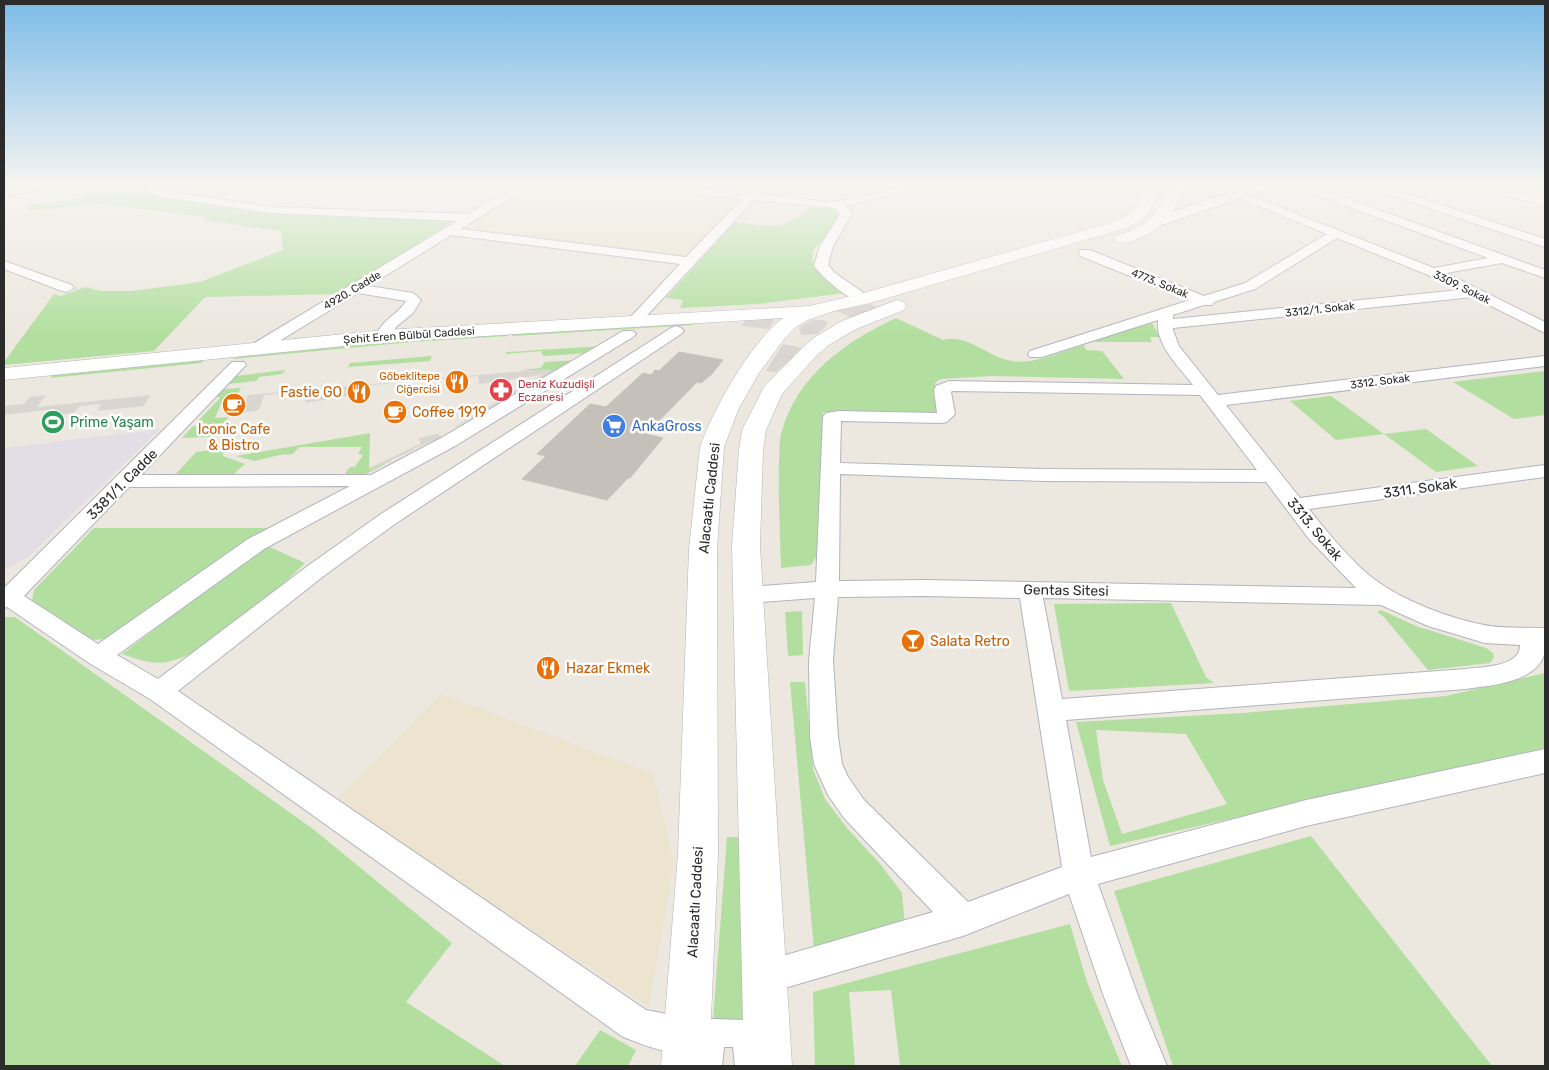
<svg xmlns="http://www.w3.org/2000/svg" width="1549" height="1070" viewBox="0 0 1549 1070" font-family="Rubik,sans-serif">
  <rect width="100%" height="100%" fill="#ece7df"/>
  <path fill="#e1dfe5" d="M 160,429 L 28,557 L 4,570 L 4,448 Z"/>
  <path fill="#ece4cf" d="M 533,185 L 611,185 L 733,199 L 736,202 L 688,254 L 676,257 L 470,231 L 465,227 Z
    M 441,694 L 653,774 L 674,862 L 649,1007 L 335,801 Z"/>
  <path fill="#b2df9f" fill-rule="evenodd" d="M 96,185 L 144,185 L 147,191 L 154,196 L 267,213 L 439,218 L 454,221 L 336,294 L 205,297 L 154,351 L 4,365 L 4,362 L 54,294 L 61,296 L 85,287 L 101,291 L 133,291 L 200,282 L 283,250 L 281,231 L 203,220 L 206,217 L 100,204 L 26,211 L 28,205 L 82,198 Z
    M 810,207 L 832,209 L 839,213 L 839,219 L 813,251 C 809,272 831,283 845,293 L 757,304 L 680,308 L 683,300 L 666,298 L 735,222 C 769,226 784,233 810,207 Z
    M 896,318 L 943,340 C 967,333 989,358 1012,361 C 1035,365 1062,351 1084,345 L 1086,350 L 1102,351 L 1124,379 L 992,376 L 940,379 L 935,383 L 938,416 L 823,412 L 817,556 L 811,565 L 781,568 C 780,532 778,496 779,460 C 780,452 779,442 781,434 C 796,376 845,342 896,318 Z
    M 693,322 L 694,325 L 512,336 L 513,333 Z
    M 1152,323 L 1160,337 L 1150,337 L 1152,342 L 1096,342 L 1094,339 Z
    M 509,333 L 508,336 L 412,342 L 233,359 L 236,357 L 398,341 Z
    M 602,346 L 589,353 L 545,356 L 542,355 L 542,351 L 506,354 L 506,352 Z
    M 432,356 L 430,361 L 348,367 L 350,363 Z
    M 203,360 L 202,363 L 50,378 L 53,375 Z
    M 578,360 L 530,389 L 526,387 L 552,371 L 520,370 L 541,368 L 545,362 Z
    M 286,370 L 282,374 L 259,377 L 256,381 L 228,384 L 236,376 Z
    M 1545,371 L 1545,415 L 1514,419 L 1453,382 Z
    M 241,388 L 235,398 L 223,399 L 215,418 L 229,417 L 209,437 L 182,438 L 193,426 L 199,426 L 204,421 L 199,420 L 220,398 L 217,396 L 223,389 Z
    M 1331,396 L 1384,434 L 1426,429 L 1478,466 L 1436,472 L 1384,434 L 1336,440 L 1290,401 Z
    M 370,433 L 369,468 L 371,469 L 384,463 L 385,464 L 366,474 L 345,474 L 350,467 L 355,467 L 363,455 L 358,454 L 362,447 L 299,447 L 293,454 L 280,455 L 254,461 L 236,456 Z
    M 224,448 L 223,456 L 245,464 L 233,475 L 175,475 L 196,452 Z
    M 94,528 L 270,528 L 107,639 L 90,640 L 38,610 L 32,601 L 34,590 Z
    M 265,545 L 305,563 C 268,598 217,651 167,662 C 153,665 136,659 122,654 Z
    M 1171,603 L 1206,677 L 1214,683 L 1069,691 L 1054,604 Z
    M 1381,610 L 1416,626 L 1486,648 L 1493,653 L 1494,657 L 1490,663 L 1428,670 L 1384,617 L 1377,612 Z
    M 802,611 L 803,655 L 788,656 L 785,612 Z
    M 4,617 L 15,617 L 313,829 L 452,943 L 406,1002 L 505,1066 L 4,1066 Z
    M 1545,673 L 1545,748 L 1110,846 L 1076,722 L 1243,713 L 1446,696 ZM 1096,730 L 1186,734 L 1227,804 L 1122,834 L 1103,780 Z
    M 790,682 L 805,682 L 813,769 L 825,799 L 847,828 L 881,865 L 902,893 L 905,926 L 814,949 Z
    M 1311,836 L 1492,1066 L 1173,1066 L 1114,891 Z
    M 727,837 L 739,837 L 746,1034 L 712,1033 Z
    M 1070,924 L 1087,982 L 1122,1066 L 900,1066 L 891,990 L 849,992 L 855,1066 L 815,1066 L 813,992 Z
    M 600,1030 L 636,1050 L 628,1066 L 575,1066 Z"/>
  <path fill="#d9d6d1" d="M 871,304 L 877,307 L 852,318 L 836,311 Z
    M 776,318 L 768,329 L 742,326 L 745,319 Z
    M 812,320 L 823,320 L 827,322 L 826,326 L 817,334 L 802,335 L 799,329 L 801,326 Z
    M 783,344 L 804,348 L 776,372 L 766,371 Z
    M 548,369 L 553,371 L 456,427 L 454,427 L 541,375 L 479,384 L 478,376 L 349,387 L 347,396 L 305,403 L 307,391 L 264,395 L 259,410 L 241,413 L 248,395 Z
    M 46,395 L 37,407 L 151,395 L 144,406 L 97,411 L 101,404 L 80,406 L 74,413 L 49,416 L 54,409 L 4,415 L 4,406 L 24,404 L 30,397 Z
    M 437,434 L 442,437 L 413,449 L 414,450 L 391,460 L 392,461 L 385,464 L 383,463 L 371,470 L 369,468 L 420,444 L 419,438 Z"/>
  <path fill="#c5c1ba" stroke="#c8c3b8" d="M 679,352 L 723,360 L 712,374 L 701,383 L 697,382 L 646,434 L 663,438 L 630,478 L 628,478 L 607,500 L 522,479 L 546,456 L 537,454 L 590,404 L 606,407 L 643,373 L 651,375 L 655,370 L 659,371 Z"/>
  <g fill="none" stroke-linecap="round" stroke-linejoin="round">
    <g stroke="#b2b4be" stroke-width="2">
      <path id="pedestrian" d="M 712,1019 L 746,1020 L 756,1024 L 760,1034 L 763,1066 L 735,1066 L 733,1047 L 724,1047 L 722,1066 L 694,1066 L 698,1033 L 702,1023 Z"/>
    </g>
    <g stroke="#b2b4be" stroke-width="2">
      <path id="minor" d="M 148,185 L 158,185 L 160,189 L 164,191 L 272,207 L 468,214 L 517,185 L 530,185 L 461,229 L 686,257 L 742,199 L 641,188 L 636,185 L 673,185 L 748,193 L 754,187 L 758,186 L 764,189 L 759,194 L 829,202 L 846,200 L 908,185 L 928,185 L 927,187 L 846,206 L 851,211 L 851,216 L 833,246 L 828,265 L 835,273 L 868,296 L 870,299 L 868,302 C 854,306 823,278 814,266 L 820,246 L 839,216 L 839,212 L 834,208 L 754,200 L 640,323 L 630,323 L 628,320 L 680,264 L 451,235 L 369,286 L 413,293 L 421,300 L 413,313 L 396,327 L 389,339 L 379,339 L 376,336 C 383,318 398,315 406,301 L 358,293 L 263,351 L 251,351 L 249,348 L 251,345 L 457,221 L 272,213 L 162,197 L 151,193 Z
        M 1294,185 L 1310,185 L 1545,270 L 1545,278 L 1502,263 L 1446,273 L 1545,322 L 1545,333 L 1473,297 L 1173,328 L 1173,330 L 1179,346 L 1218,395 L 1545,356 L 1545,366 L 1226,405 L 1300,498 L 1545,465 L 1545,477 L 1309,509 C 1326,531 1353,563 1374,579 C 1403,601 1449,618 1484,625 C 1503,629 1525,627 1545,628 C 1545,637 1547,647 1544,655 C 1535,683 1490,685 1466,689 L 1066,720 L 1091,857 L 1306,800 L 1545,749 L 1545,773 L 1306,826 L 1098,884 L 1138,996 L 1167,1066 L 1131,1066 L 1104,997 L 1069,894 L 963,936 L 764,994 L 752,989 L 747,977 L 752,965 L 933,912 L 844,818 L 828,795 L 814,764 L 810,737 L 809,660 L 815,598 L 749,603 L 741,601 L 737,595 L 741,589 L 749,587 L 816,582 L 823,417 L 826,413 L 839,411 L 937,413 L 934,390 L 936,386 L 949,381 L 1193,385 C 1179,367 1155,344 1158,320 L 1042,357 L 1030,357 L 1028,354 L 1030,351 L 1190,300 L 1080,256 L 1079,253 L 1080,250 L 1090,250 L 1204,296 L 1245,283 L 1327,234 L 1234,196 L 1232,194 L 1238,191 L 1434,268 L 1488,258 L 1295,187 ZM 1337,238 L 1428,275 L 1459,290 L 1173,319 L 1173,315 L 1204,305 L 1212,305 L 1214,302 L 1255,289 ZM 952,391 L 1200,395 L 1257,470 L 1042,469 L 840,463 L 841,421 L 941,423 L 947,422 L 955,414 L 951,392 ZM 840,474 L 1042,481 L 1266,482 L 1309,539 L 1356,588 L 925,580 L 839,581 ZM 925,596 L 1020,598 L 1062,867 L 968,902 L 864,800 L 848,777 L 842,764 L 838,737 L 833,660 L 838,597 ZM 1043,598 L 1381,605 L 1428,626 L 1485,643 L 1520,645 C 1521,667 1482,667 1466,669 L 1062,699 Z
        M 1365,185 L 1381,185 L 1545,239 L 1545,247 L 1366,187 Z
        M 1475,185 L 1493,185 L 1545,200 L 1545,206 L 1476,187 Z
        M 4,261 L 72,285 L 74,288 L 67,292 L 62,291 L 4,269 Z
        M 676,326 L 681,328 L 684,331 L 681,334 L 395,524 L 325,575 L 178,691 L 646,1010 L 687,1018 L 700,1023 L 705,1036 L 700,1049 C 675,1059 647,1046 623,1037 L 150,699 L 89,663 L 7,607 L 4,608 L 4,588 L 232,362 L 244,362 L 246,365 L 141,475 L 371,475 L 441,438 L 623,331 L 633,331 L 636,334 L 633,337 L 455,446 L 264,549 L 117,655 L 158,679 L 309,565 L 381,514 L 671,328 ZM 350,486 L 248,539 L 98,644 L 24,596 L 129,487 Z"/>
    </g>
    <g stroke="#b2b4be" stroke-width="2">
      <path id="tertiary" d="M 18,185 L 59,185 L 52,189 L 4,195 L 4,187 Z
        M 1251,185 L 1271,185 L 1269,188 L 1165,224 L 1155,224 L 1153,221 L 1155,218 Z"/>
    </g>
    <g stroke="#b2b4be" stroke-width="1">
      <path id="secondary" d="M 1144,185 L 1158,185 C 1155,207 1146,219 1126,228 L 870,303 L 834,311 L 808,320 L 796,327 L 785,338 L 759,373 L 739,408 L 724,447 L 717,549 L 718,854 L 709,1066 L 661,1066 L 678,854 L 689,549 L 700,447 C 714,408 750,343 783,318 L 384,342 L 4,380 L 4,368 L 384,330 L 810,306 L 860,294 L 1114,222 C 1133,214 1140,205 1144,185 Z
        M 1168,185 L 1182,185 C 1177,211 1165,228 1140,238 C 1132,241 1126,244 1117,242 L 1115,239 L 1117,236 C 1147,225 1160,217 1168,185 Z
        M 897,300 L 904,302 L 906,306 L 904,310 L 856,329 L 829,345 L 816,356 L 782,394 L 766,430 L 763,450 L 760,546 L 792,1066 L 744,1066 L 732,546 L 739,450 L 742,430 L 764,387 L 802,348 L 815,337 L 842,321 Z"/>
    </g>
    <use href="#pedestrian" fill="#fff" fill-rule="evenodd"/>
    <use href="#minor" fill="#fff" fill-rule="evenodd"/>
    <use href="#tertiary" fill="#fff" fill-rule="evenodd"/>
    <use href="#secondary" fill="#fff" fill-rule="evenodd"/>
  </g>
  <linearGradient id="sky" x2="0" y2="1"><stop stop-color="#7bbbe8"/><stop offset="0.55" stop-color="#f6f4f1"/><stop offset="1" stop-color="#f6f4f1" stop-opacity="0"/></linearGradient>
  <rect width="1549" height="335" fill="url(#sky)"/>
  <defs>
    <g id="restaurant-disc" transform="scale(1.25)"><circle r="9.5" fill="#e8710a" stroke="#fff"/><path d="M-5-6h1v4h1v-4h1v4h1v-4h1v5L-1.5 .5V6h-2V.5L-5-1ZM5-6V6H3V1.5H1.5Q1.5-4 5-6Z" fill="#fff"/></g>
    <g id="pharmacy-disc" transform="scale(1.25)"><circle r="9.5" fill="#e0444e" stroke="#fff"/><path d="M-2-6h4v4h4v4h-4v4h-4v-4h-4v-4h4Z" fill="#fff"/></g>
    <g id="cafe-disc" transform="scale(1.25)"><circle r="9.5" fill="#e8710a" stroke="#fff"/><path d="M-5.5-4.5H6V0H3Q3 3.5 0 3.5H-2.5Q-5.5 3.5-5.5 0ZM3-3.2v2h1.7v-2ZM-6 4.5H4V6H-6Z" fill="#fff"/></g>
    <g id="stadium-disc" transform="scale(1.25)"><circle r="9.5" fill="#2e9e5b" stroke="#fff"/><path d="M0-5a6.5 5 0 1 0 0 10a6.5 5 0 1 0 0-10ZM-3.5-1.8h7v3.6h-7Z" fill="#fff"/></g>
    <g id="supermarket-disc" transform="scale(1.25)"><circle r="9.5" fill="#3f7fe0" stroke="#fff"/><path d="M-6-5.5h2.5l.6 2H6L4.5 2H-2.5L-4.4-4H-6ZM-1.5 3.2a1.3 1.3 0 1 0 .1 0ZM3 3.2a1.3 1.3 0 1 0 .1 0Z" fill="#fff"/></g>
    <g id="bar-disc" transform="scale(1.25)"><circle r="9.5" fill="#e8710a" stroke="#fff"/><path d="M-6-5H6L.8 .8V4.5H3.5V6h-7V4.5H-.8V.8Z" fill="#fff"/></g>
  </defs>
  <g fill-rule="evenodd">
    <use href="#restaurant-disc" x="457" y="382"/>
    <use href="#pharmacy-disc" x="501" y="390"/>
    <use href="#restaurant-disc" x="359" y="392"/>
    <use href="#cafe-disc" x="234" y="405"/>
    <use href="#cafe-disc" x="395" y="412"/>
    <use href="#stadium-disc" x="53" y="422"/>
    <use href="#supermarket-disc" x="614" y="426"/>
    <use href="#bar-disc" x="913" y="641"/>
    <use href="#restaurant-disc" x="548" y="668"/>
  </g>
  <g text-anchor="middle" stroke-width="5" stroke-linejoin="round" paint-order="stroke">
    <g font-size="11" fill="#2b2b2b" stroke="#fff">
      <text transform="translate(1160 283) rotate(22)" y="4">4773. Sokak</text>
      <text transform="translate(1462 287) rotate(26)" y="4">3309. Sokak</text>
      <text transform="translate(352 290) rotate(-31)" y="4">4920. Cadde</text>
      <text transform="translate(1320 309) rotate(-6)" y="4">3312/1. Sokak</text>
      <text transform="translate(409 335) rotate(-4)" y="4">Şehit Eren Bülbül Caddesi</text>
      <text transform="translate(1380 381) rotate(-7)" y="4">3312. Sokak</text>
    </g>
    <g font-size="11" fill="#c56008" stroke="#fff" text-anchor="end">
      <text x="440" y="380">Göbeklitepe<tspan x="440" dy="13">Ciğercisi</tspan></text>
    </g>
    <g font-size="11" fill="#be3a42" stroke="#fff" text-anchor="start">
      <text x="518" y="388">Deniz Kuzudişli<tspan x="518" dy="13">Eczanesi</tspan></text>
    </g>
    <g font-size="14" fill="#c56008" stroke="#fff" text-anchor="start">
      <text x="342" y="397" text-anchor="end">Fastie GO</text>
      <text x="412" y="417">Coffee 1919</text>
      <text x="234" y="434" text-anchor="middle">Iconic Cafe<tspan x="234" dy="16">&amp; Bistro</tspan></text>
      <text x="930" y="646">Salata Retro</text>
      <text x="566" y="673">Hazar Ekmek</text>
    </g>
    <g font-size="14" fill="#27864d" stroke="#fff" text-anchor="start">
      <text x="70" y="427">Prime Yaşam</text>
    </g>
    <g font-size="14" fill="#366cbe" stroke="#fff" text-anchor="start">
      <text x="632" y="431">AnkaGross</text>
    </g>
    <g font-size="14" fill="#2b2b2b" stroke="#fff">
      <text transform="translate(122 484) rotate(-45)" y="5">3381/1. Cadde</text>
      <text transform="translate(1420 488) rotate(-8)" y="5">3311. Sokak</text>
      <text transform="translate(709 498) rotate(-84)" y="5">Alacaatlı Caddesi</text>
      <text transform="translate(1315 529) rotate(50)" y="5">3313. Sokak</text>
      <text transform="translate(1066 590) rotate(1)" y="5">Gentas Sitesi</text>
      <text transform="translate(695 902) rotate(-87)" y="5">Alacaatlı Caddesi</text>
    </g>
  </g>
  <rect width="1549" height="1070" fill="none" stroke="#2b2b2b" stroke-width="10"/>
</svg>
